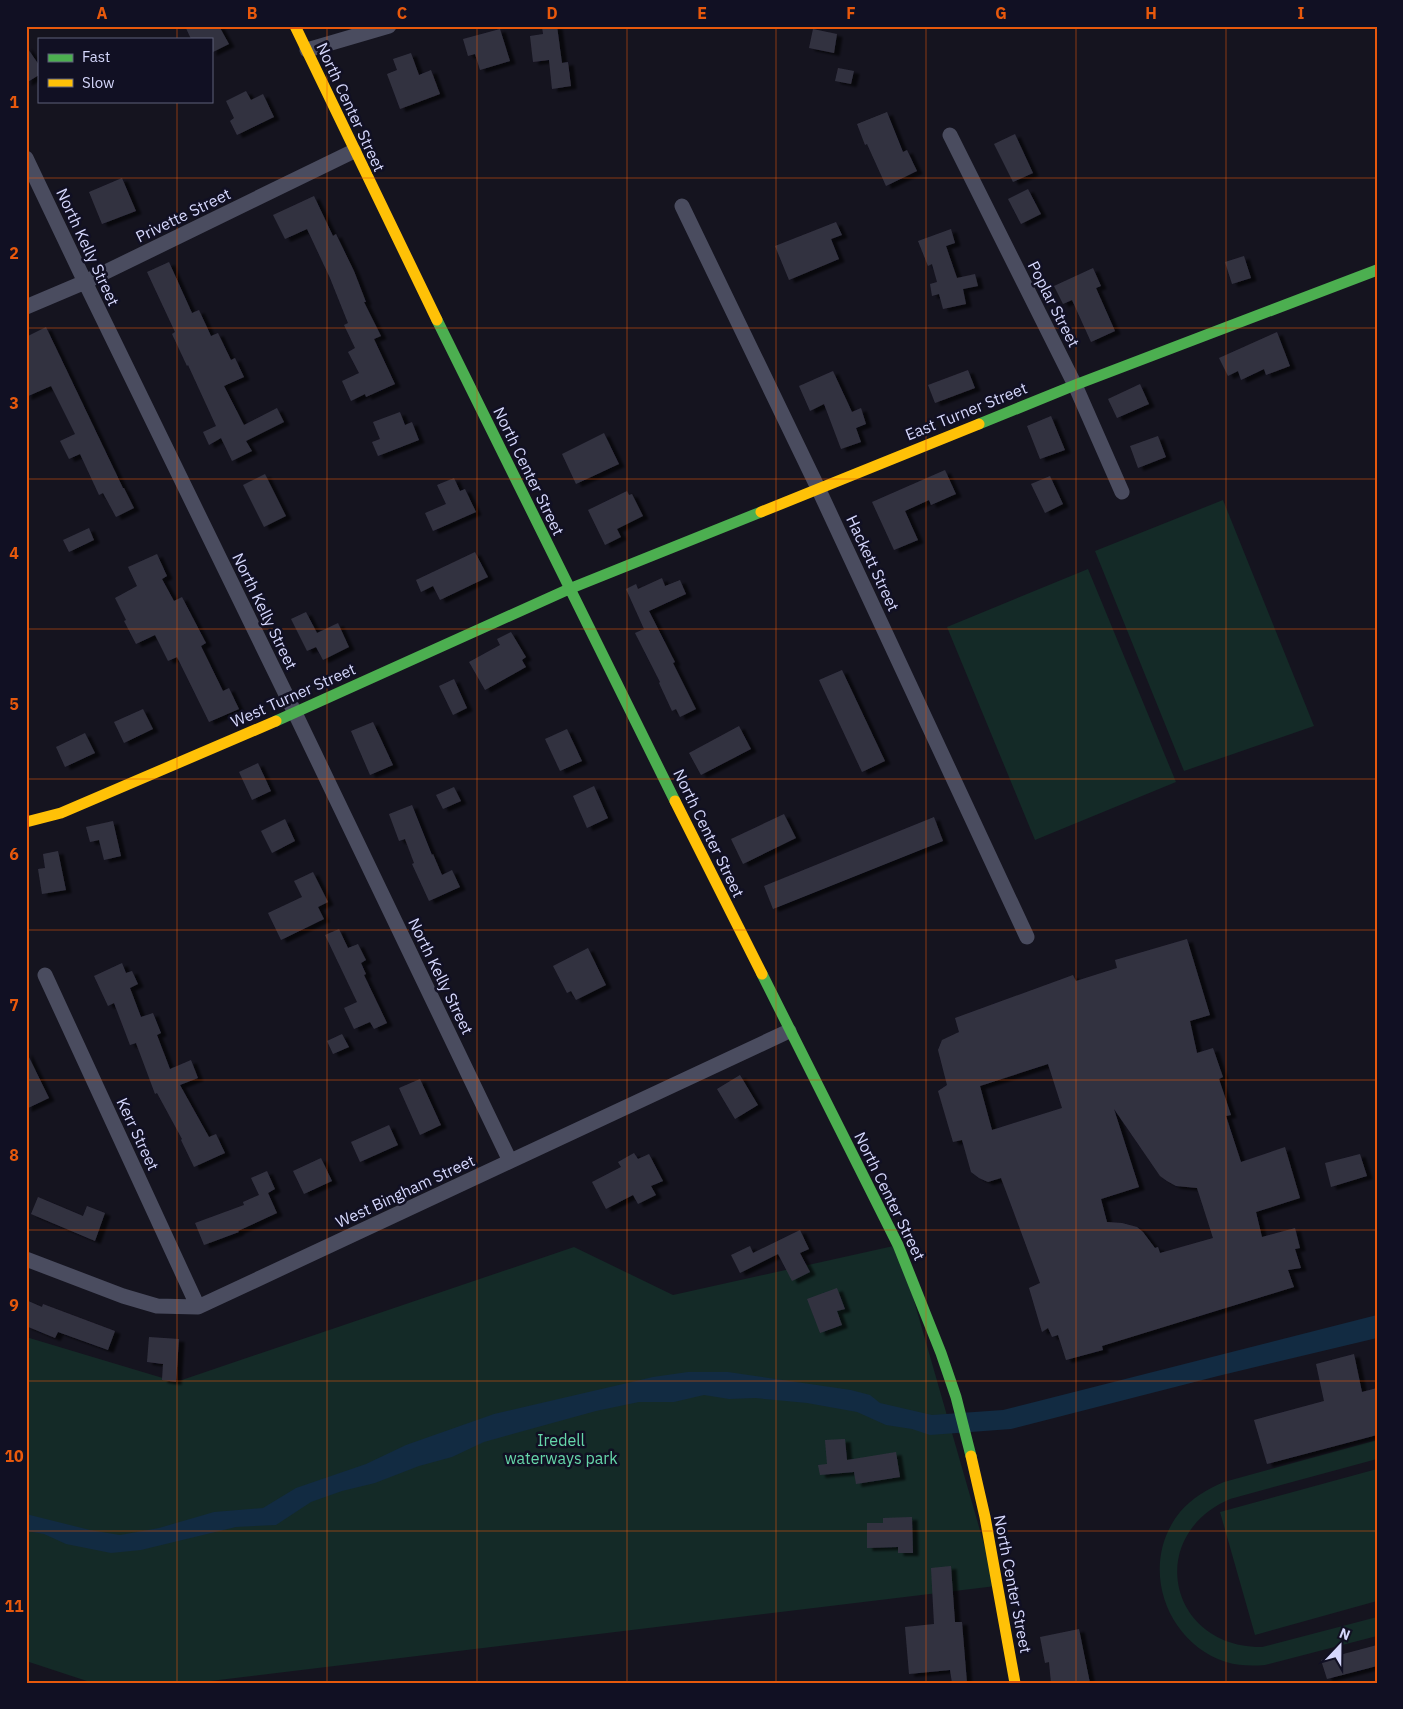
<svg xmlns="http://www.w3.org/2000/svg" width="1403" height="1709" viewBox="0 0 1403 1709" font-family="'IBM Plex Sans',sans-serif">
  <defs>
    <filter id="shadow"><feDropShadow dx="5.5" dy="3" stdDeviation="1" flood-color="#0009"/></filter>
  </defs>
  <rect width="100%" height="100%" fill="#15141f"/>
  <path fill="#142a27" d="M 1223,500 L 1314,726 L 1184,771 L 1095,551 Z
    M 1088,569 L 1176,782 L 1035,840 L 947,627 Z
    M 898,1245 L 996,1586 L 194,1683 L 93,1683 L 26,1661 L 26,1337 L 176,1382 L 574,1247 L 673,1295 Z
    M 1377,1440 L 1377,1459 L 1230,1499 C 1144,1536 1169,1648 1262,1647 L 1377,1617 L 1377,1636 L 1265,1665 C 1252,1666 1239,1666 1226,1662 C 1165,1642 1138,1564 1180,1512 C 1192,1498 1207,1489 1224,1482 Z
    M 1377,1469 L 1377,1601 L 1255,1635 L 1220,1512 Z"/>
  <path fill="#122b42" d="M 1377,1315 L 1377,1338 L 1218,1376 L 1011,1429 L 930,1435 L 912,1429 L 886,1425 L 857,1412 L 807,1403 L 755,1398 L 729,1399 L 704,1395 L 674,1402 L 639,1402 L 596,1411 L 484,1442 L 452,1457 L 419,1466 L 375,1483 L 342,1491 L 311,1502 L 276,1525 L 236,1527 L 141,1550 L 111,1553 L 66,1544 L 44,1534 L 26,1531 L 26,1514 L 90,1530 L 120,1535 L 159,1528 L 214,1512 L 263,1508 L 296,1488 L 366,1464 L 406,1445 L 494,1414 L 653,1377 L 688,1372 L 728,1372 L 851,1390 L 870,1395 L 880,1403 L 932,1415 L 1003,1410 Z"/>
  <path fill="#333241" fill-rule="evenodd" filter="url(#shadow)" d="M 185,26 L 219,26 L 229,44 L 211,53 L 211,39 L 191,39 Z
    M 542,26 L 557,26 L 562,63 L 568,62 L 571,86 L 552,89 L 549,60 L 533,62 L 530,36 L 543,34 Z
    M 500,29 L 510,61 L 480,70 L 475,54 L 468,56 L 463,39 Z
    M 813,29 L 837,34 L 834,53 L 809,48 Z
    M 26,46 L 39,65 L 39,75 L 26,83 Z
    M 411,53 L 419,75 L 431,70 L 440,94 L 400,109 L 387,74 L 397,70 L 393,59 Z
    M 838,68 L 854,71 L 851,84 L 835,81 Z
    M 246,91 L 251,100 L 263,94 L 274,117 L 237,135 L 230,121 L 234,118 L 226,101 Z
    M 887,112 L 903,152 L 907,150 L 917,171 L 886,186 L 867,144 L 865,145 L 857,124 Z
    M 1015,134 L 1033,173 L 1013,182 L 994,144 Z
    M 122,178 L 136,211 L 102,224 L 89,192 Z
    M 1028,189 L 1041,214 L 1021,224 L 1008,199 Z
    M 314,196 L 333,236 L 336,234 L 354,271 L 366,302 L 364,302 L 381,336 L 374,339 L 395,384 L 366,397 L 365,394 L 351,401 L 342,381 L 359,373 L 348,352 L 355,348 L 344,325 L 348,323 L 330,278 L 307,229 L 285,239 L 273,215 Z
    M 836,222 L 842,235 L 831,239 L 839,259 L 789,280 L 775,246 Z
    M 951,229 L 955,243 L 946,246 L 957,278 L 975,274 L 978,286 L 963,289 L 966,304 L 943,309 L 939,294 L 932,296 L 930,284 L 937,282 L 932,264 L 928,266 L 918,241 Z
    M 1244,256 L 1251,278 L 1232,284 L 1225,262 Z
    M 169,262 L 192,313 L 199,310 L 211,336 L 218,333 L 231,360 L 235,358 L 244,377 L 224,386 L 244,425 L 277,408 L 284,422 L 246,441 L 252,451 L 232,461 L 221,438 L 209,445 L 203,432 L 216,426 L 188,365 L 187,366 L 172,334 L 175,332 L 147,272 Z
    M 1093,268 L 1101,286 L 1096,288 L 1115,331 L 1091,342 L 1072,300 L 1063,304 L 1054,286 Z
    M 46,327 L 123,488 L 124,488 L 134,508 L 116,517 L 103,493 L 99,495 L 80,454 L 69,459 L 60,441 L 75,434 L 51,386 L 26,397 L 26,337 Z
    M 1277,332 L 1290,366 L 1266,375 L 1264,369 L 1241,380 L 1238,371 L 1228,376 L 1219,358 Z
    M 968,370 L 975,388 L 935,403 L 928,385 Z
    M 833,371 L 852,412 L 861,408 L 866,424 L 856,428 L 861,442 L 841,449 L 824,404 L 810,411 L 799,386 Z
    M 1140,384 L 1149,404 L 1117,418 L 1108,399 Z
    M 400,412 L 405,425 L 412,422 L 419,440 L 378,456 L 372,442 L 380,439 L 373,422 Z
    M 1051,416 L 1065,450 L 1040,459 L 1027,426 Z
    M 604,433 L 619,464 L 576,484 L 562,454 Z
    M 1158,436 L 1166,457 L 1138,468 L 1130,446 Z
    M 945,470 L 956,494 L 931,505 L 929,500 L 905,511 L 918,540 L 894,550 L 872,502 Z
    M 265,474 L 286,516 L 264,527 L 243,485 Z
    M 1050,476 L 1063,504 L 1045,513 L 1031,484 Z
    M 454,478 L 460,491 L 465,489 L 476,512 L 433,531 L 425,513 L 446,504 L 437,485 Z
    M 627,491 L 629,495 L 632,494 L 643,516 L 617,529 L 621,537 L 605,545 L 588,510 Z
    M 89,528 L 94,540 L 69,552 L 63,540 Z
    M 475,552 L 488,577 L 440,600 L 433,586 L 421,592 L 416,580 Z
    M 157,554 L 167,576 L 162,579 L 174,601 L 182,597 L 206,643 L 201,646 L 223,691 L 229,688 L 239,709 L 209,722 L 177,657 L 168,661 L 155,635 L 136,644 L 124,621 L 126,620 L 115,598 L 137,586 L 128,567 Z
    M 662,578 L 665,586 L 680,580 L 686,594 L 649,611 L 675,662 L 673,663 L 696,709 L 680,717 L 676,709 L 672,711 L 659,683 L 660,682 L 635,633 L 644,629 L 626,589 L 636,584 L 638,589 Z
    M 306,612 L 317,633 L 338,623 L 349,647 L 323,660 L 316,647 L 307,651 L 291,619 Z
    M 511,632 L 526,657 L 522,660 L 526,667 L 485,690 L 469,662 L 500,645 L 497,639 Z
    M 842,670 L 885,761 L 862,772 L 819,680 Z
    M 454,679 L 467,708 L 453,715 L 439,686 Z
    M 143,709 L 153,729 L 124,743 L 114,722 Z
    M 373,722 L 393,765 L 370,775 L 351,731 Z
    M 739,726 L 751,749 L 701,775 L 689,753 Z
    M 567,729 L 582,761 L 560,771 L 545,739 Z
    M 85,733 L 95,753 L 65,767 L 56,747 Z
    M 258,763 L 271,791 L 252,800 L 239,772 Z
    M 594,786 L 608,818 L 587,828 L 573,796 Z
    M 454,787 L 461,801 L 443,809 L 436,795 Z
    M 412,805 L 432,855 L 433,854 L 442,875 L 452,870 L 460,887 L 429,901 L 412,864 L 414,863 L 405,839 L 399,841 L 389,814 Z
    M 784,814 L 796,838 L 743,864 L 731,839 Z
    M 934,817 L 943,841 L 773,909 L 764,886 Z
    M 285,819 L 295,841 L 272,853 L 261,831 Z
    M 113,821 L 121,856 L 104,860 L 99,840 L 90,842 L 86,827 Z
    M 58,851 L 66,890 L 42,894 L 38,869 L 45,868 L 43,854 Z
    M 313,872 L 328,902 L 318,907 L 324,919 L 281,940 L 268,913 L 302,897 L 294,881 Z
    M 339,929 L 348,948 L 358,944 L 366,960 L 361,963 L 366,974 L 364,975 L 387,1023 L 374,1029 L 370,1022 L 354,1029 L 344,1008 L 357,1002 L 325,935 Z
    M 1187,939 L 1210,1015 L 1190,1021 L 1197,1053 L 1213,1048 L 1223,1077 L 1219,1079 L 1231,1115 L 1226,1116 L 1241,1162 L 1285,1147 L 1300,1198 L 1256,1212 L 1262,1237 L 1295,1228 L 1300,1248 L 1295,1249 L 1301,1268 L 1288,1270 L 1294,1287 L 1102,1346 L 1103,1350 L 1066,1360 L 1058,1335 L 1052,1337 L 1048,1328 L 1042,1332 L 1029,1288 L 1040,1283 L 1001,1178 L 988,1182 L 979,1178 L 971,1172 L 962,1140 L 953,1142 L 938,1091 L 947,1085 L 938,1050 L 942,1040 L 959,1032 L 955,1018 L 1073,975 L 1076,981 L 1117,968 L 1115,960 ZM 1048,1064 L 1062,1108 L 992,1130 L 980,1086 ZM 1114,1109 L 1160,1176 L 1167,1181 L 1176,1186 L 1197,1188 L 1213,1238 L 1160,1253 L 1158,1247 L 1155,1248 L 1143,1232 L 1137,1227 L 1122,1223 L 1107,1222 L 1101,1199 L 1139,1187 Z
    M 588,948 L 606,985 L 576,1000 L 571,991 L 567,993 L 553,966 Z
    M 122,963 L 126,973 L 132,971 L 138,984 L 130,988 L 141,1017 L 153,1013 L 161,1033 L 157,1035 L 170,1069 L 191,1060 L 198,1078 L 180,1085 L 209,1137 L 216,1134 L 225,1153 L 194,1167 L 181,1140 L 182,1139 L 157,1093 L 155,1094 L 136,1043 L 130,1045 L 114,1003 L 108,1006 L 94,976 Z
    M 342,1034 L 349,1047 L 333,1054 L 327,1041 Z
    M 26,1051 L 49,1098 L 26,1109 Z
    M 740,1075 L 758,1105 L 735,1119 L 717,1089 Z
    M 420,1079 L 441,1125 L 420,1135 L 399,1088 Z
    M 389,1125 L 398,1145 L 360,1162 L 351,1142 Z
    M 634,1153 L 638,1159 L 649,1154 L 663,1181 L 651,1186 L 656,1195 L 638,1204 L 633,1195 L 606,1209 L 592,1182 L 621,1167 L 618,1162 Z
    M 1360,1154 L 1367,1176 L 1331,1187 L 1325,1163 Z
    M 321,1158 L 332,1181 L 304,1194 L 293,1171 Z
    M 267,1171 L 275,1189 L 268,1193 L 277,1213 L 238,1231 L 239,1232 L 204,1245 L 195,1223 L 244,1205 L 243,1202 L 259,1195 L 251,1178 Z
    M 38,1197 L 83,1216 L 87,1206 L 105,1213 L 95,1241 L 31,1214 Z
    M 800,1230 L 809,1249 L 800,1253 L 810,1272 L 792,1281 L 778,1254 L 740,1273 L 731,1255 L 750,1246 L 753,1253 Z
    M 837,1288 L 845,1309 L 837,1311 L 842,1325 L 820,1333 L 807,1299 Z
    M 26,1300 L 42,1307 L 43,1304 L 115,1331 L 108,1350 L 58,1332 L 55,1338 L 26,1326 Z
    M 149,1337 L 179,1339 L 176,1382 L 162,1380 L 163,1364 L 147,1362 Z
    M 1354,1354 L 1362,1392 L 1377,1388 L 1377,1435 L 1267,1464 L 1254,1420 L 1324,1401 L 1316,1364 Z
    M 845,1439 L 847,1460 L 896,1452 L 900,1477 L 856,1484 L 854,1472 L 820,1475 L 818,1465 L 827,1464 L 825,1440 Z
    M 912,1517 L 913,1553 L 898,1553 L 898,1547 L 867,1548 L 867,1523 L 883,1523 L 883,1518 Z
    M 951,1566 L 955,1622 L 962,1622 L 967,1683 L 952,1683 L 950,1670 L 909,1674 L 905,1627 L 934,1624 L 931,1568 Z
    M 1079,1629 L 1090,1683 L 1051,1683 L 1049,1662 L 1045,1663 L 1040,1637 Z
    M 1377,1645 L 1377,1666 L 1327,1679 L 1321,1660 Z"/>
  <g fill="none" stroke-linecap="round" stroke-linejoin="round">
    <path stroke="#4a4c5f" stroke-width="15" d="M 307,50 L 389,26
      M 950,135 L 1075,385 L 1122,492
      M 26,158 L 85,282 L 295,713 L 510,1161
      M 682,206 L 818,488 L 1027,937
      M 26,307 L 85,282 L 354,151
      M 45,975 L 198,1307
      M 26,1259 L 123,1296 L 157,1306 L 198,1307 L 789,1031"/>
    <path stroke="#4caf50" stroke-width="11" d="M 437,320 L 675,801
      M 979,424 L 1075,385 L 1377,270
      M 276,721 L 569,589 L 761,512
      M 762,974 L 898,1245 L 941,1353 L 956,1397 L 971,1456"/>
    <path stroke="#ffc107" stroke-width="11" d="M 295,26 L 437,320
      M 761,512 L 979,424
      M 675,801 L 762,974
      M 26,822 L 61,813 L 276,721
      M 971,1456 L 985,1517 L 1015,1683"/>
  </g>
  <path fill="none" stroke="#e8590c" stroke-width="1" stroke-opacity="0.55" d="M 177,26 L 177,39M 327,26 L 327,1683M 477,26 L 477,1683M 627,26 L 627,1683M 776,26 L 776,1683M 926,26 L 926,1683M 1076,26 L 1076,1683M 1226,26 L 1226,1683M 177,101 L 177,1683M 26,178 L 1377,178M 26,328 L 1377,328M 26,479 L 1377,479M 26,629 L 1377,629M 26,779 L 1377,779M 26,930 L 1377,930M 26,1080 L 1377,1080M 26,1230 L 1377,1230M 26,1381 L 1377,1381M 26,1531 L 1377,1531"/>
  <g text-anchor="middle" stroke-width="5" stroke-linejoin="round" paint-order="stroke">
    <g font-size="16" fill="#d5d7fc" stroke="#111023">
      <text transform="translate(351 107) rotate(65)" y="6">North Center Street</text>
      <text transform="translate(183 215) rotate(-26)" y="6">Privette Street</text>
      <text transform="translate(88 247) rotate(65)" y="6">North Kelly Street</text>
      <text transform="translate(1054 304) rotate(63)" y="6">Poplar Street</text>
      <text transform="translate(966 411) rotate(-22)" y="6">East Turner Street</text>
      <text transform="translate(529 471) rotate(64)" y="6">North Center Street</text>
      <text transform="translate(873 563) rotate(65)" y="6">Hackett Street</text>
      <text transform="translate(265 611) rotate(64)" y="6">North Kelly Street</text>
      <text transform="translate(293 695) rotate(-24)" y="6">West Turner Street</text>
      <text transform="translate(709 833) rotate(64)" y="6">North Center Street</text>
      <text transform="translate(441 976) rotate(64)" y="6">North Kelly Street</text>
      <text transform="translate(138 1134) rotate(65)" y="6">Kerr Street</text>
      <text transform="translate(405 1191) rotate(-25)" y="6">West Bingham Street</text>
      <text transform="translate(890 1196) rotate(64)" y="6">North Center Street</text>
      <text transform="translate(1013 1584) rotate(79)" y="6">North Center Street</text>
    </g>
    <g font-size="16" fill="#66d7aa" stroke="#111023">
      <text x="561" y="1446">Iredell<tspan x="561" dy="18">waterways park</tspan></text>
    </g>
  </g>
  <rect width="1403" height="1709" fill="none" stroke="#111023" stroke-width="55"/>
  <rect x="38" y="38" width="175" height="65" fill="#111023" stroke="#5f607a"/>
  <rect x="48" y="54" width="25" height="8" fill="#4caf50" stroke="#5f607a"/>
  <text x="82" y="62" font-size="15" fill="#d5d7fc">Fast</text>
  <rect x="48" y="79" width="25" height="8" fill="#ffc107" stroke="#5f607a"/>
  <text x="82" y="88" font-size="15" fill="#d5d7fc">Slow</text>
  <g transform="translate(1340 1646) rotate(22)" stroke="#111023" stroke-width="4" paint-order="stroke">
  <path d="M0-4L9 19L0 12L-9 19Z" fill="#d5d7fc"/>
  <text y="-8" font-size="14" font-weight="bold" text-anchor="middle" fill="#d5d7fc">N</text>
  </g>
  <rect x="28" y="28" width="1348" height="1654" fill="none" stroke="#e8590c" stroke-width="2"/>
  <g font-size="16" text-anchor="middle" font-weight="bold" fill="#e8590c">
    <text x="102" y="19">A</text>
    <text x="252" y="19">B</text>
    <text x="402" y="19">C</text>
    <text x="552" y="19">D</text>
    <text x="702" y="19">E</text>
    <text x="851" y="19">F</text>
    <text x="1001" y="19">G</text>
    <text x="1151" y="19">H</text>
    <text x="1301" y="19">I</text>
    <text x="14" y="108">1</text>
    <text x="14" y="259">2</text>
    <text x="14" y="409">3</text>
    <text x="14" y="559">4</text>
    <text x="14" y="710">5</text>
    <text x="14" y="860">6</text>
    <text x="14" y="1011">7</text>
    <text x="14" y="1161">8</text>
    <text x="14" y="1311">9</text>
    <text x="14" y="1462">10</text>
    <text x="14" y="1612">11</text>
  </g>
</svg>
